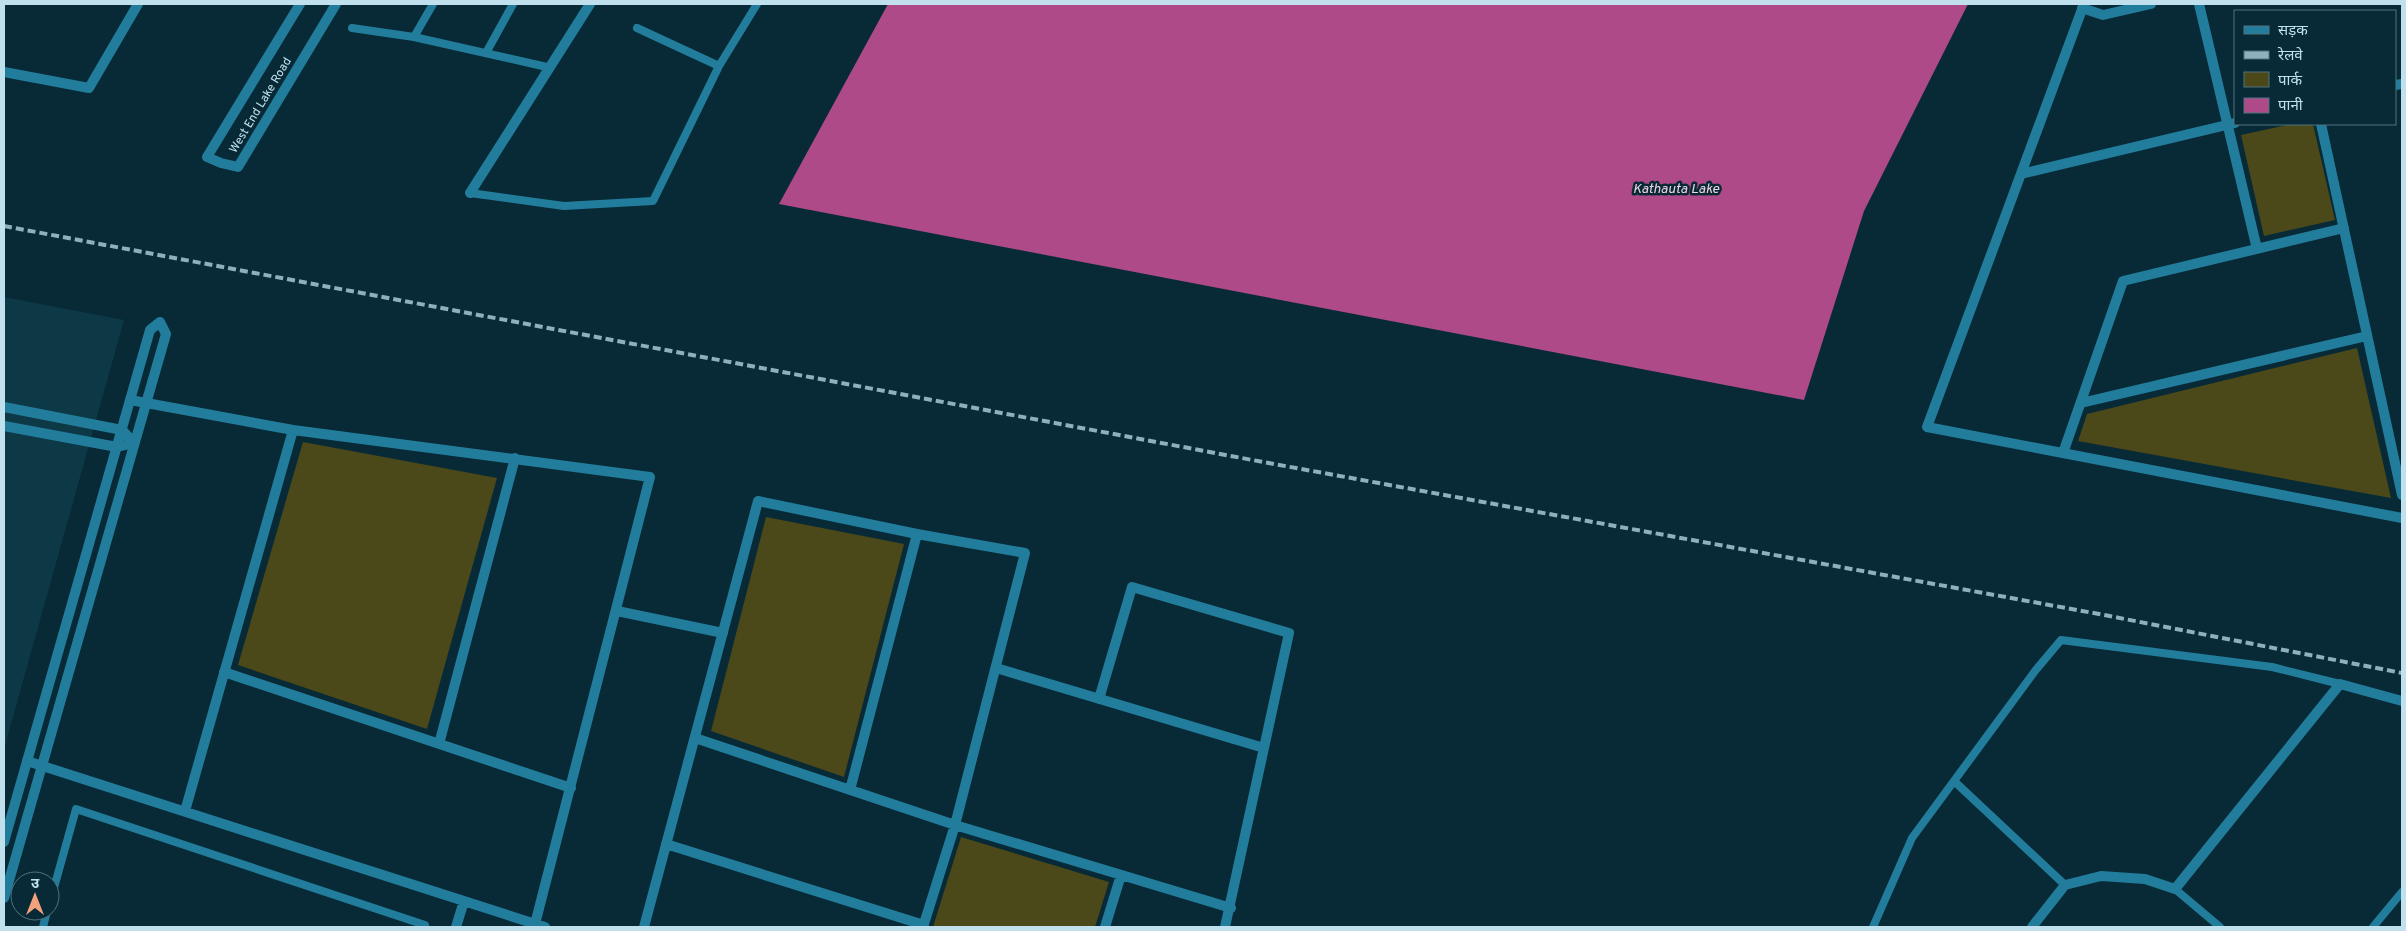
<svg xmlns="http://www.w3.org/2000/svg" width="2406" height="931" viewBox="0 0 2406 931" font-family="Overpass,'Noto Sans Devanagari',sans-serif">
  <rect width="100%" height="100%" fill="#072a36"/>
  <path fill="#0d3846" d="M 4,297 L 124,320 L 4,749 Z"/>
  <path fill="#4b4819" d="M 2292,124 L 2313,124 L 2335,220 L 2264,236 L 2241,135 Z
    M 2357,348 L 2391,498 L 2078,441 L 2087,414 Z
    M 303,442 L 497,478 L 427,729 L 238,665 Z
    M 766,517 L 904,544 L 844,777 L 711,731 Z
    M 961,837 L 1109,882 L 1095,927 L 933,927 Z"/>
  <path fill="#af4a88" d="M 888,4 L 1968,4 L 1864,211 L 1804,400 L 779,204 Z"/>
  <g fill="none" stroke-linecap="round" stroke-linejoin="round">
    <path stroke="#227d9c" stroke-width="8" d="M 352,28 L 414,37 L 547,67
      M 637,28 L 719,66
      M 414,37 L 433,4
      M 486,53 L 513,4
      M 470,193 L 564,206 L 653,201 L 719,66 L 757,4
      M 1954,781 L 2065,885
      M 2175,889 L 2220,927
      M 50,902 L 76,809 L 425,925 L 424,927
      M 43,927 L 47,911
      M 1873,927 L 1912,838 L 2035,671 L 2061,640 L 2272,667 L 2340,684
      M 2373,927 L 2402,892"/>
    <path stroke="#227d9c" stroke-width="10" d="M 2084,4 L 1927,427 L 2402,518
      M 2199,4 L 2257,249
      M 2082,8 L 2103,15 L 2151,4
      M 4,72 L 89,88 L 138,4
      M 2395,85 L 2402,84
      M 2321,124 L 2402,495
      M 2021,174 L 2235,123
      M 470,193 L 590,4
      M 130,400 L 293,430 L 650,477 L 535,924
      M 2081,403 L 2367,336
      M 4,407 L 122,430 L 134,443
      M 4,426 L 117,447 L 134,443
      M 2063,453 L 2123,281 L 2344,228
      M 617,611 L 723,633
      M 996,668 L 1264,748
      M 224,672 L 571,788
      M 1099,699 L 1132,587 L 1289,633 L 1225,927
      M 695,738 L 955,825 L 1231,908
      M 439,744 L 515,458
      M 27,761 L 545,927
      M 850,790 L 917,534
      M 185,811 L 293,430
      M 666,844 L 924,925
      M 456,927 L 464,901
      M 644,927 L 758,501 L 917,534 L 1025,553 L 955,825 L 923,927
      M 1105,927 L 1121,875
      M 2032,927 L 2065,885 L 2101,876 L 2145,879 L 2175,889 L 2340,684 L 2402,701"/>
    <path stroke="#227d9c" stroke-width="10" d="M 300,4 L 207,157 L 221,163 L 238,167 L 336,4
      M 4,842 L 150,330 L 160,322 L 166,334 L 4,898"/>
    <path stroke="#8fafbc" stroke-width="4" stroke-dasharray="8 4" stroke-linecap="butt" d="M 4,226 L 1263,462 L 2099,614 L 2402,673"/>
  </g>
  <g text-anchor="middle" stroke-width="5" stroke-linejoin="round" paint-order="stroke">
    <g font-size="12" fill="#c1e0ee" stroke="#072a36">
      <text transform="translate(260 105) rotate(-59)" y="4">West End Lake Road</text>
    </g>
    <g font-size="14" font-style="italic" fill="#f0d4e3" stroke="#072a36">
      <text x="1676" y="193">Kathauta Lake</text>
    </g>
  </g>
  <rect width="2406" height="931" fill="none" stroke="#c1e0ee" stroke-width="10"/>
  <rect x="2234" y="10" width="162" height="115" fill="#072a36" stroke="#517380"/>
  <rect x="2244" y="26" width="25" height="8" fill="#227d9c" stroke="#517380"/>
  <text x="2278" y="35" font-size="15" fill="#c1e0ee">सड़क</text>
  <rect x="2244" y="51" width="25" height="8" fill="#8fafbc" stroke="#517380"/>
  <text x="2278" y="60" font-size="15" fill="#c1e0ee">रेलवे</text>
  <rect x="2244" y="72" width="25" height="15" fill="#4b4819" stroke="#517380"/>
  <text x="2278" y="85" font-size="15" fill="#c1e0ee">पार्क</text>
  <rect x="2244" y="98" width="25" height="15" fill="#af4a88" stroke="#517380"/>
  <text x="2278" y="110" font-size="15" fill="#c1e0ee">पानी</text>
  <g transform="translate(35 896)"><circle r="24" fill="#072a36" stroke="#517380"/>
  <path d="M0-4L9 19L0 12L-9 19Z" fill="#f1a17c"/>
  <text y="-8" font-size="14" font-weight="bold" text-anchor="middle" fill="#c1e0ee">उ</text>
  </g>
</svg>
